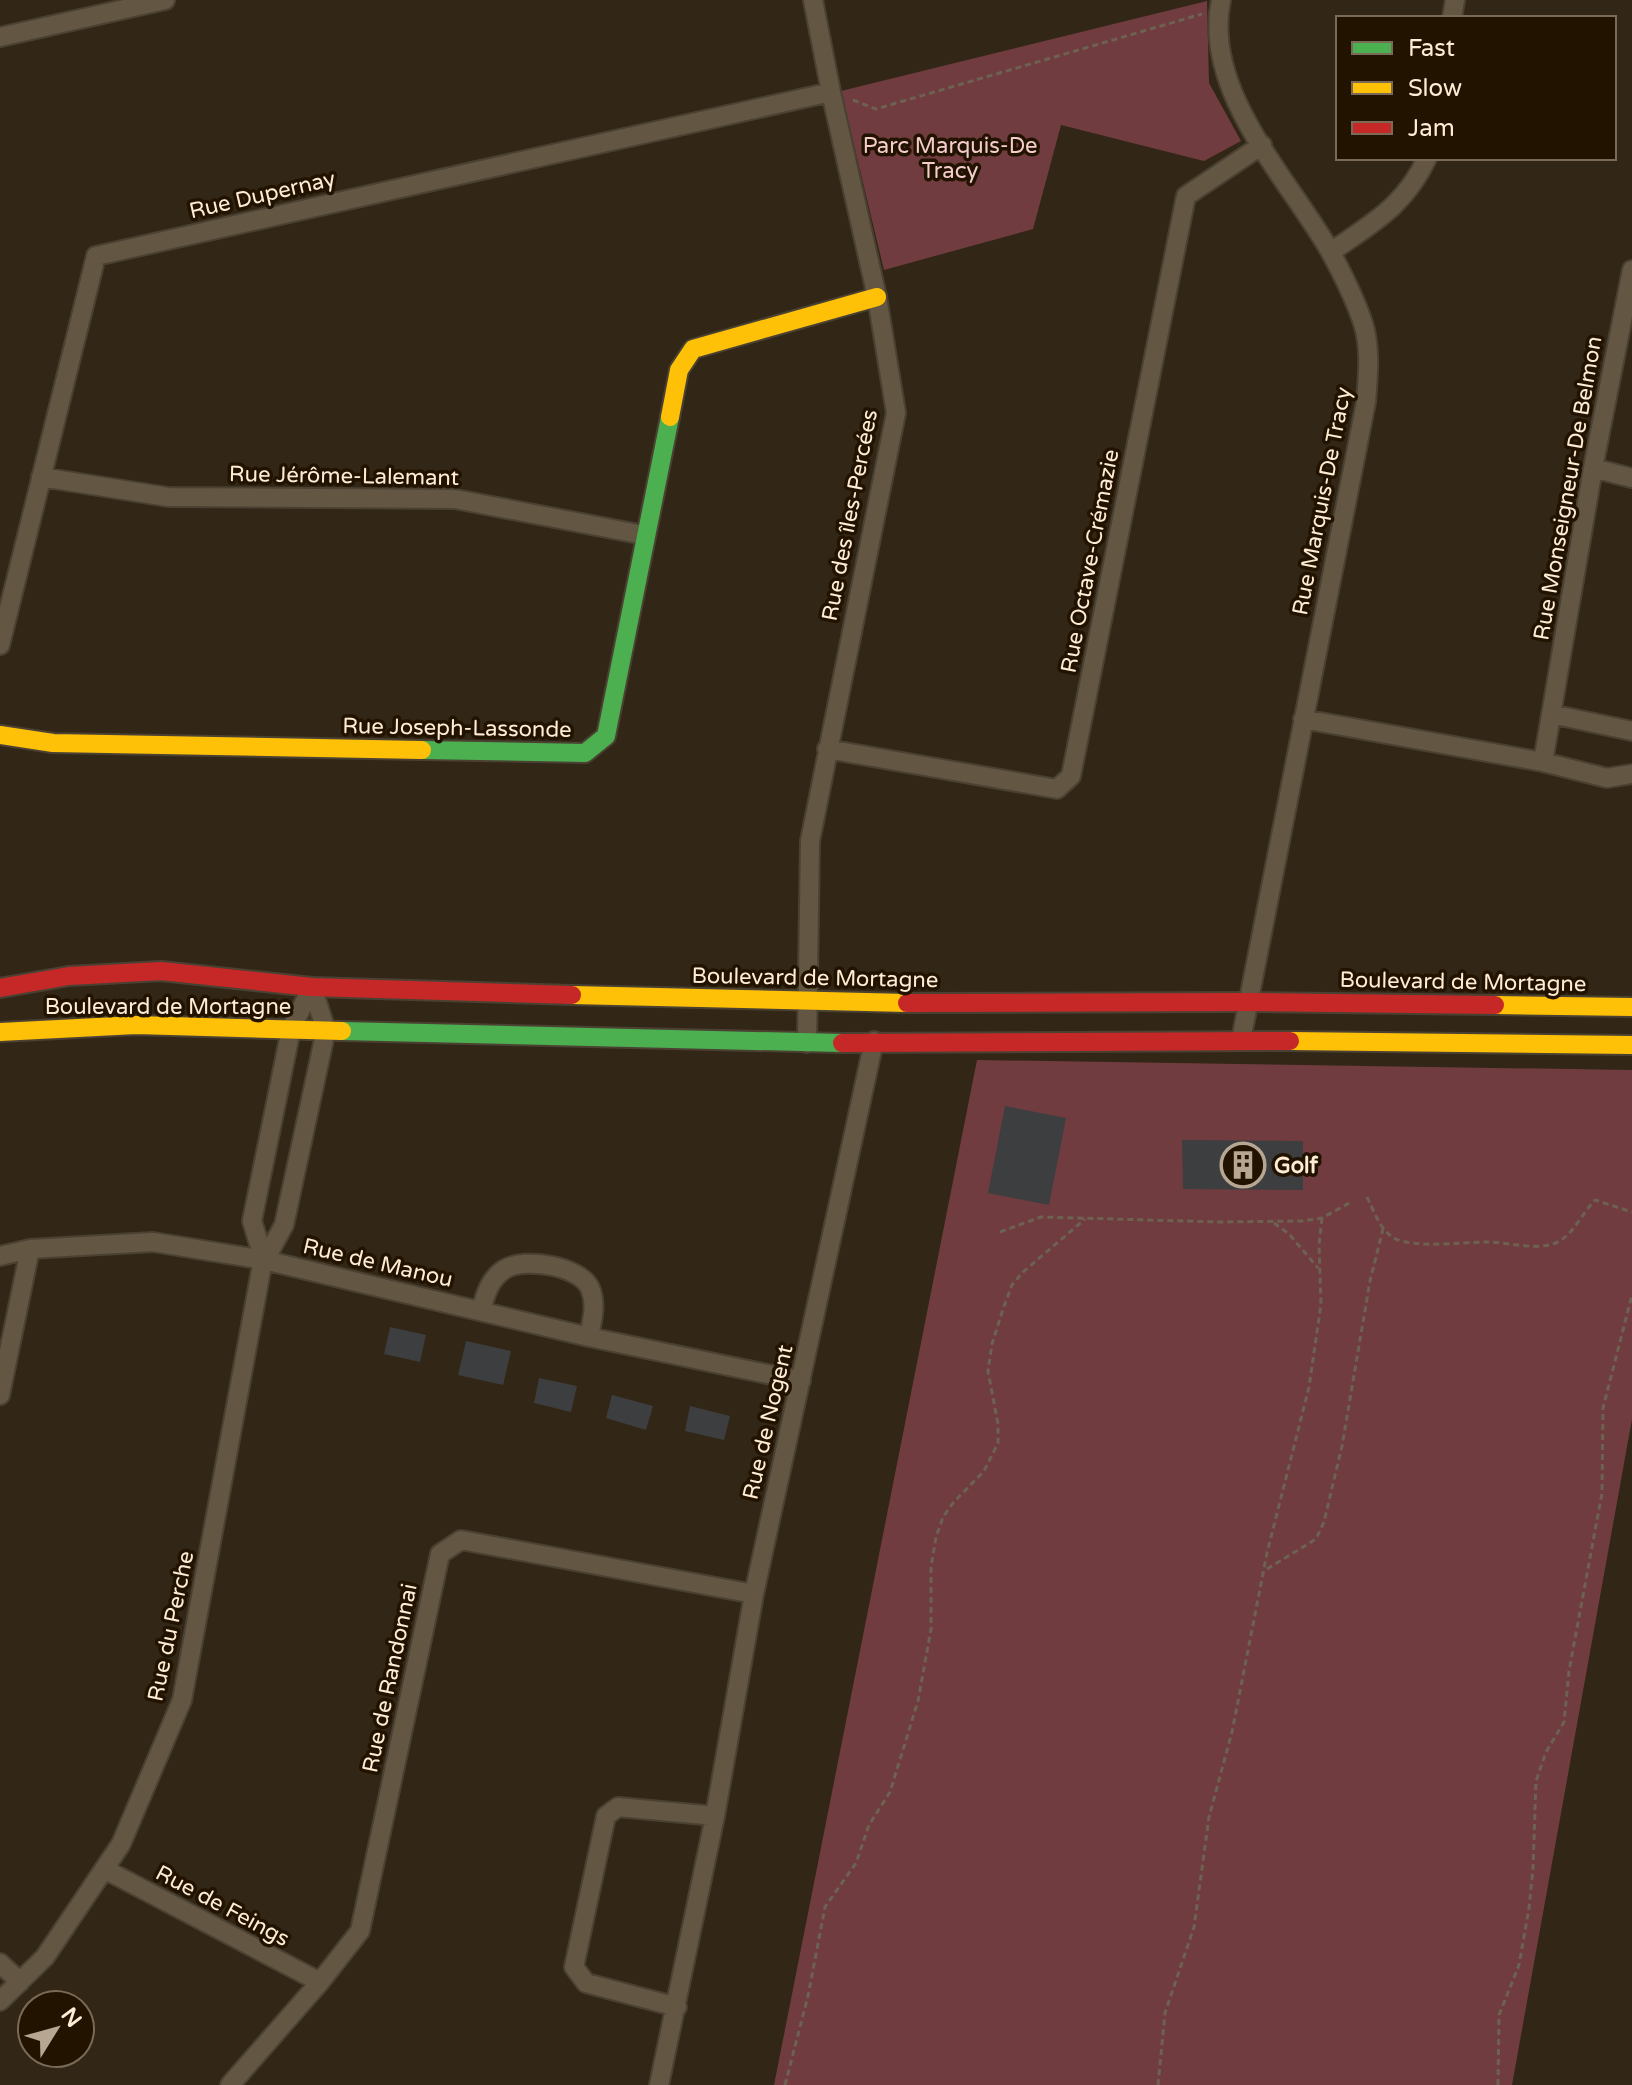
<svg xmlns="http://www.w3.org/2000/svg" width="1632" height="2085" viewBox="0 0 1632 2085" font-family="'Varela Round',sans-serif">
  <rect width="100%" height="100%" fill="#322716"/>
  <path fill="#713c3f" d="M 1207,1 L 1209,83 L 1241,141 L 1204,161 L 1061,125 L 1033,229 L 884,270 L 841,91 Z
    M 977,1060 L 1632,1070 L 1632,1419 L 1512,2085 L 774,2085 Z"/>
  <path fill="#3c3e3f" d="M 1005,1106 L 1066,1118 L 1049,1205 L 988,1193 Z
    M 1182,1140 L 1303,1141 L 1303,1190 L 1183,1189 Z
    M 390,1327 L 426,1335 L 420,1362 L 384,1354 Z
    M 466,1341 L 511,1351 L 503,1385 L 458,1375 Z
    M 539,1378 L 577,1386 L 571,1412 L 534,1403 Z
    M 612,1395 L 653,1406 L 646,1430 L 606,1418 Z
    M 690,1406 L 730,1416 L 724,1440 L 685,1431 Z"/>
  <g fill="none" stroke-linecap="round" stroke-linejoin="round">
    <g stroke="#4a4133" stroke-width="22">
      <path id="street" d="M 1221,0 C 1202,91 1288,178 1330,251 C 1342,273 1355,299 1363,323 C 1371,348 1368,376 1366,402 L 1241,1040
        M 1452,18 L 1455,0
        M 0,37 L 165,0
        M 1331,252 C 1372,223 1405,206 1427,158
        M 1593,468 L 1632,478
        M 41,477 L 168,497 L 455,499 L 644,535
        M 0,645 L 96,256 L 831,92
        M 1551,714 L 1632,731
        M 1303,719 L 1543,762 L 1593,468 L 1632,270
        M 827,749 L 1057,789 L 1071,776 L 1186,196 L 1262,145
        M 1543,762 L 1607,778 L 1632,774
        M 807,1043 L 810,841 L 896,413 L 877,297 L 831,92 L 813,0
        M 0,1256 L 30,1249 L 153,1242 L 264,1260 L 589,1337 L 801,1381
        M 264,1260 L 252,1221 L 291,1029 L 312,987
        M 481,1311 C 485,1295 490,1278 505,1269 C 525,1257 580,1266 590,1288 C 597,1305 592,1320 589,1337
        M 0,1395 L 30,1249
        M 104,1869 L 320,1982
        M 0,1963 L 20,1982
        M 0,2001 L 45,1957 L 121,1844 L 182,1700 L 262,1265 L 284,1225 L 326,1030 L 312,987
        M 677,2007 L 586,1983 L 574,1967 L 606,1816 L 618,1807 L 715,1816
        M 230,2085 L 320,1982 L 360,1931 L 440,1554 L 461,1540 L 754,1594
        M 659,2085 L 715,1816 L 754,1594 L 874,1041"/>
    </g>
    <g stroke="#4a4133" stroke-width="22">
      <path id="fast" d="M 422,750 L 585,753 L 606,736 L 670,417
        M 342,1031 L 842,1043"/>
    </g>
    <g stroke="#4a4133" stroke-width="22">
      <path id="slow" d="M 670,417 L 679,370 L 693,349 L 877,297
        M 0,735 L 53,743 L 422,750
        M 572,995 L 907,1003
        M 1495,1005 L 1632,1007
        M 0,1032 L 136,1025 L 342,1031
        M 1290,1041 L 1632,1045"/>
    </g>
    <g stroke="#4a4133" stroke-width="22">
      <path id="jam" d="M 0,988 L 69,976 L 161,971 L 312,987 L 572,995
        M 907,1003 L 1248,1002 L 1495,1005
        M 842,1043 L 1290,1041"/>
    </g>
    <path stroke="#6d6251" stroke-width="3" stroke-dasharray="6 4" stroke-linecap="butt" d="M 853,100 L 876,109 L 1202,14
      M 1367,1197 C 1374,1211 1380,1230 1394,1238 C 1415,1249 1462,1242 1486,1242 C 1507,1242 1533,1250 1553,1244 C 1572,1238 1582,1213 1595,1200 L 1632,1212
      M 1274,1223 L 1289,1234 L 1318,1268
      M 1000,1232 L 1041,1217 L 1219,1222 L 1303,1221 L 1322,1218 L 1351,1202
      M 1267,1569 L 1316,1539 L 1324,1522 L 1342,1446 L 1370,1281 L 1383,1229
      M 785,2085 L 808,1996 L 825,1907 L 856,1863 L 869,1825 L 890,1792 L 918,1701 L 931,1629 L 931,1567 L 936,1537 L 943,1517 L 953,1503 L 984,1471 L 998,1443 L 998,1424 L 988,1371 L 992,1344 L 1003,1309 L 1012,1285 L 1023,1272 L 1085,1219
      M 1158,2085 L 1165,2013 L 1194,1927 L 1209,1817 L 1232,1732 L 1267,1553 L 1309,1387 L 1321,1304 L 1319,1245 L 1322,1218
      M 1498,2085 L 1499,2015 L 1519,1965 L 1529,1908 L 1533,1868 L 1536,1781 L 1546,1752 L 1564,1722 L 1569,1671 L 1602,1493 L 1603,1408 L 1632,1295"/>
    <use href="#street" stroke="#635642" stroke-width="18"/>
    <use href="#fast" stroke="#4caf50" stroke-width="18"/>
    <use href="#slow" stroke="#ffc107" stroke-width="18"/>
    <use href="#jam" stroke="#c62828" stroke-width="18"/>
  </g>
  <defs>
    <g id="building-ring" transform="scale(2.3)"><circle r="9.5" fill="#221300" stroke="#b7a792" stroke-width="1.5"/><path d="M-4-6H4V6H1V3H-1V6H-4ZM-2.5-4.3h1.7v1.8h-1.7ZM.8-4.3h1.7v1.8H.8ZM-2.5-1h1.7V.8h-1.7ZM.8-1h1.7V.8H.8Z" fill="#b7a792"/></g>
  </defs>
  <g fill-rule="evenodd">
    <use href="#building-ring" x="1243" y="1165"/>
  </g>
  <g text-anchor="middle" stroke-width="7" stroke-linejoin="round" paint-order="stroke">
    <g font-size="22" fill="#f4ccce" stroke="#221300">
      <text x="950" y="153">Parc Marquis-De<tspan x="950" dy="25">Tracy</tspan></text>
    </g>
    <g font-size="22" fill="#feecd5" stroke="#221300">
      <text transform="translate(262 194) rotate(-13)" y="8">Rue Dupernay</text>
      <text transform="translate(344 475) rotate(1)" y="8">Rue Jérôme-Lalemant</text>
      <text transform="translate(1567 488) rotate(-80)" y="8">Rue Monseigneur-De Belmon</text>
      <text transform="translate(1321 501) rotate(-79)" y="8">Rue Marquis-De Tracy</text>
      <text transform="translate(849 515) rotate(-79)" y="8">Rue des îles-Percées</text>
      <text transform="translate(1089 561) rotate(-79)" y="8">Rue Octave-Crémazie</text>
      <text transform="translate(457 727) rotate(1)" y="8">Rue Joseph-Lassonde</text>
      <text transform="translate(815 977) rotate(1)" y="8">Boulevard de Mortagne</text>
      <text transform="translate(1463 981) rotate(1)" y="8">Boulevard de Mortagne</text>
      <text x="168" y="1014">Boulevard de Mortagne</text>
      <text transform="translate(378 1262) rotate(13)" y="8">Rue de Manou</text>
      <text transform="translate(767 1422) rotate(-77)" y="8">Rue de Nogent</text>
      <text transform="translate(170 1626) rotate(-78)" y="8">Rue du Perche</text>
      <text transform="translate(389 1678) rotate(-78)" y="8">Rue de Randonnai</text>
      <text transform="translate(223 1905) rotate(28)" y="8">Rue de Feings</text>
    </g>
    <g font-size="22" font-weight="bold" fill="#feecd5" stroke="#221300" text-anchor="start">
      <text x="1274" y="1173">Golf</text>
    </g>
  </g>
  <rect x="1336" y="16" width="280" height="144" fill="#221300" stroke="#7a6a55" stroke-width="2"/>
  <rect x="1352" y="42" width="40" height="12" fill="#4caf50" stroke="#7a6a55" stroke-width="2"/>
  <text x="1408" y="56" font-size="24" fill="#feecd5">Fast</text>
  <rect x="1352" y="82" width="40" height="12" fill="#ffc107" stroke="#7a6a55" stroke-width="2"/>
  <text x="1408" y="96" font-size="24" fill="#feecd5">Slow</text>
  <rect x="1352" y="122" width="40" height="12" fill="#c62828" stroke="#7a6a55" stroke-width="2"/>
  <text x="1408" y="136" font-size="24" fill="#feecd5">Jam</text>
  <g transform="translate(56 2029) rotate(53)"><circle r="38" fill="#221300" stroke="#7a6a55" stroke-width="2"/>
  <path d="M0-6L14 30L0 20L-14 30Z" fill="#b7a792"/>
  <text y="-12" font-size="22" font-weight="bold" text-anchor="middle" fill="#feecd5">N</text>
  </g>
</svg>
